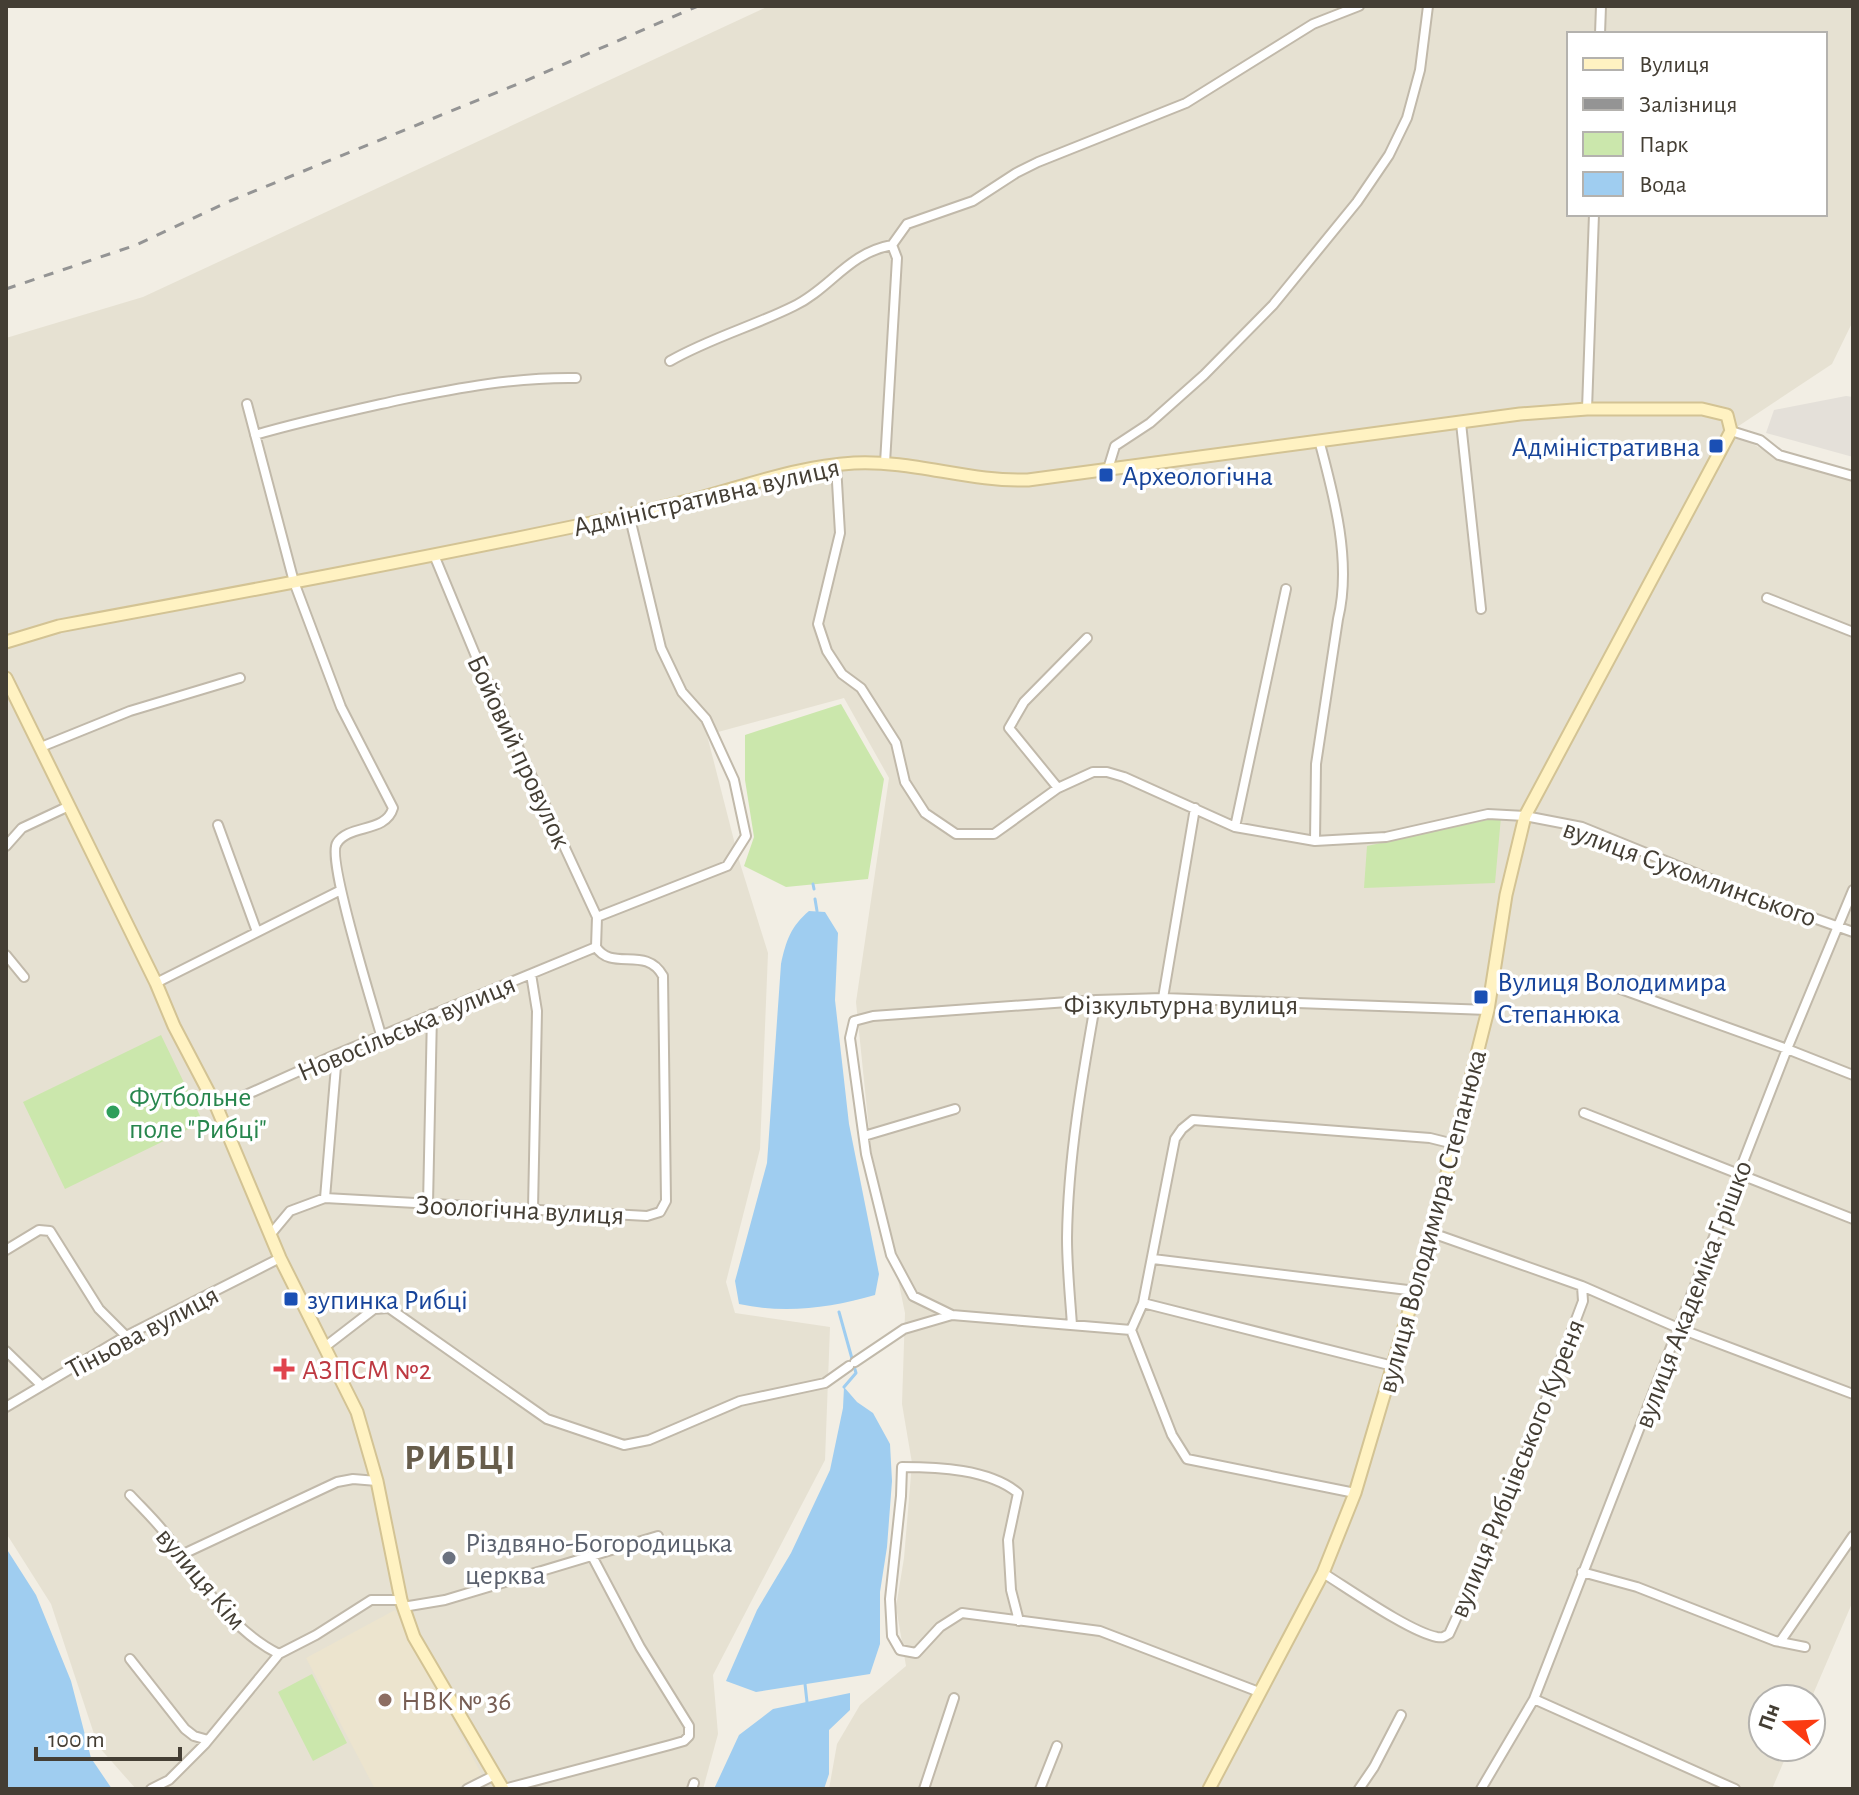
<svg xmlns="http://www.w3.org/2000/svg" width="1859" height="1795" viewBox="0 0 1859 1795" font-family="'Alegreya Sans',sans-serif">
  <rect width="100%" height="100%" fill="#f2eee4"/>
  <path fill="#e6e1d2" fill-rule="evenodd" d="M 769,6 L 1853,6 L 1853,321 L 1832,364 L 1731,431 L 1777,458 L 1853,481 L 1853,1601 L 1811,1699 L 1763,1699 L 1763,1747 L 1790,1747 L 1772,1789 L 829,1789 L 837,1744 L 860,1705 L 906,1666 L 896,1607 L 904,1558 L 912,1463 L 902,1404 L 905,1313 L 871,1149 L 856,1002 L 889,778 L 844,698 L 707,735 L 739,860 L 768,953 L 760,1149 L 726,1282 L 735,1313 L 830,1327 L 825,1460 L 713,1675 L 718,1734 L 703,1789 L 136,1789 L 98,1746 L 51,1604 L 6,1533 L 6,338 L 143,297 ZM 1569,34 L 1825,34 L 1825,214 L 1569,214 Z"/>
  <path fill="#e4e0d9" d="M 1846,396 L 1853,397 L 1853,457 L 1766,433 L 1774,410 Z"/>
  <path fill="#ece4ce" d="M 395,1610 L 482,1775 L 455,1789 L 375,1789 L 306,1658 Z"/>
  <path fill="#cbe7ac" d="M 841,704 L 884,779 L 868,879 L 786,887 L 744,866 L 754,837 L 745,780 L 745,735 Z
    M 1501,817 L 1495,883 L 1364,888 L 1367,846 Z
    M 161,1035 L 203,1122 L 65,1189 L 23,1102 Z
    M 312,1674 L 347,1743 L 313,1761 L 278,1692 Z"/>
  <path fill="#9fcdf0" d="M 809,911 L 825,912 L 838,933 L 835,1000 L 849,1124 L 879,1274 L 875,1295 C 830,1308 785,1314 739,1304 L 735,1281 L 767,1163 L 781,964 C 786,941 791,926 809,911 Z
    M 844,1387 L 857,1402 L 873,1413 L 890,1444 L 892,1481 L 887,1547 L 880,1592 L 880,1644 L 870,1674 L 756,1692 L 726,1681 L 757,1610 L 791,1553 L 830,1470 L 843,1408 Z
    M 6,1548 L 36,1595 L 71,1681 L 91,1758 L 112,1789 L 6,1789 Z
    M 850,1693 L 850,1710 L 829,1730 L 829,1774 L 824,1789 L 714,1789 L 739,1735 L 773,1709 Z"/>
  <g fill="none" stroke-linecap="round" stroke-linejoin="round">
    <path stroke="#9fcdf0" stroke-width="3" d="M 813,884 L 814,889
      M 815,899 L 817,911
      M 839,1312 L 856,1373 L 844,1387
      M 805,1684 L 807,1702"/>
    <g stroke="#c1b9aa" stroke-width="12">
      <path id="street" d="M 1600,34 L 1601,6
        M 670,361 C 710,338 754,326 794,306 C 831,288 848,253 892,245
        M 247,404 L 294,582 L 341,707 L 393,808 C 386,833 349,824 337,843 C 326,858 374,1009 381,1035
        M 1587,409 L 1594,214
        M 1461,423 L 1481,609
        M 1731,431 L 1760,440 L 1779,455 L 1853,476
        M 255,435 C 303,421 350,411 399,400 C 458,388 515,377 576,378
        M 885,463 L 897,258 L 892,245 L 907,224 L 973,201 L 1016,173 L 1038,162 L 1186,103 L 1313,24 L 1359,6
        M 836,465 L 840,533 L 818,624 L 827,651 L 842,674 L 861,688 L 896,743 L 905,782 L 925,813 L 956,834 L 994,834 L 1058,788 L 1093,772 L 1107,772 L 1124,777 L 1235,827 L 1315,841 L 1386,837 L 1488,814 L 1525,816 L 1582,827 L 1752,896 L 1853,932
        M 1108,469 L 1115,446 L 1150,423 L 1204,375 L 1273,305 L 1357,202 L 1389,155 L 1407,118 L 1420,70 L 1428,6
        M 434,555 L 475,654 L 597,917 L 596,947
        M 1767,598 L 1853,632
        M 41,747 L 130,711 L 240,678
        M 1058,788 L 1009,728 L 1024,702 L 1087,638
        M 218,825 L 257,932
        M 1235,827 L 1286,589
        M 1315,841 L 1316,764 L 1338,619 C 1352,562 1334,496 1319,440
        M 6,846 L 22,828 L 69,806
        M 597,917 L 727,866 L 746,836 L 734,780 L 706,719 L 682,692 L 661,648 L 629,514
        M 6,955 L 24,977
        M 531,974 L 537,1011 L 533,1209
        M 156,983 L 341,890
        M 1618,988 L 1787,1049 L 1853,1075
        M 1163,998 L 1195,808
        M 217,1108 L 337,1054 L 596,947
        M 1584,1113 L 1853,1219
        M 864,1136 L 955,1109
        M 325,1198 L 337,1054
        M 428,1204 L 432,1014
        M 1432,1233 L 1582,1286 L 1678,1328 L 1853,1394
        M 270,1235 L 290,1211 L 325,1198 L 647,1216 L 660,1212 L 666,1201 L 663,976 C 646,945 612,972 596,947
        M 6,1250 L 39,1230 L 50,1231 L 99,1309 L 126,1336
        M 1153,1259 L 1416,1291
        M 1143,1303 L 1393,1366
        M 952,1315 L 913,1296 L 891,1255 L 866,1154 L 850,1038 L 854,1021 L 873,1016 L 1096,1000 L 1163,998 L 1488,1010
        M 1072,1325 C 1070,1296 1067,1267 1067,1238 C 1068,1159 1082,1078 1096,1000
        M 1131,1330 L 1143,1303 L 1175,1139 L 1182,1129 L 1193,1120 L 1430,1138 L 1454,1144
        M 326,1346 L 374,1309 L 389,1308 L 547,1419 L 624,1445 L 649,1440 L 740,1401 L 825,1383 L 849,1366
        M 6,1351 L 41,1385
        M 855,1362 L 904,1329 L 952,1315 L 1131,1330 L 1172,1435 L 1187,1459 L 1355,1493
        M 6,1407 L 126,1336 L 280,1258
        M 130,1495 C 143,1509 157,1522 168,1537 C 198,1579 232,1631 279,1654
        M 179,1556 L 337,1482 L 353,1479 L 377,1481
        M 1582,1572 L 1637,1587 L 1775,1641 L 1805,1647
        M 1323,1573 C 1349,1589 1410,1632 1437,1637 C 1444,1638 1443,1637 1449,1634 L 1497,1529 L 1583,1301 L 1582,1286
        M 403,1607 L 445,1600 L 658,1536
        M 1019,1621 L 1011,1590 L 1008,1540 L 1018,1493 C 989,1469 938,1467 902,1467 L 901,1496 L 890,1599 L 892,1636 L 900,1650 L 916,1653 L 940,1627 L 962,1613 L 1100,1631 L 1259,1692
        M 1780,1642 L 1853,1536
        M 130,1659 L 185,1729 L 194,1736 L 208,1740
        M 1534,1699 L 1735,1789
        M 151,1789 L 169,1780 L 205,1744 L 279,1654 L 316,1635 L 371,1600 L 401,1600
        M 467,1789 L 495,1775
        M 504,1789 L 670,1745 L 684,1741 L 689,1736 L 689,1726 L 640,1647 L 592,1556
        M 692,1789 L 694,1783
        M 924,1789 L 954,1698
        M 1040,1789 L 1057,1746
        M 1359,1789 L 1374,1767 L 1401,1715
        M 1481,1789 L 1534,1699 L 1787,1049 L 1853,890"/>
    </g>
    <g stroke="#d3c394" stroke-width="15">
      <path id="secondary" d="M 6,642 L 59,626 C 248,591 436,556 624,516 C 649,510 675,504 700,498 C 751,484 801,466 854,463 C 913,460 969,482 1028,480 L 1520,414 L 1587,409 L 1702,409 L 1727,415 L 1731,431 L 1525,816 L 1506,895 L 1488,1010 L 1432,1233 L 1355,1493 L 1323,1573 L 1209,1789
        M 6,678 L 156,983 L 174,1026 L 217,1108 L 280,1258 L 357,1412 L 377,1481 L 401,1600 L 414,1637 L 503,1789"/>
    </g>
    <use href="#street" stroke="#fff" stroke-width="8"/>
    <use href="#secondary" stroke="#fff2c2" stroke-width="11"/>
    <path stroke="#949494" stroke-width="3" stroke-dasharray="10 10" stroke-linecap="butt" d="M 6,289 L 136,245 L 230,201 L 525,81 L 698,6"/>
  </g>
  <g fill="#1a4fb4" stroke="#fff" stroke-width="3">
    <rect x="1708" y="438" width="16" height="16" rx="4"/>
    <rect x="1098" y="467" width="16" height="16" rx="4"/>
    <rect x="1473" y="989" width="16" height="16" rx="4"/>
    <rect x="283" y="1291" width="16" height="16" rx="4"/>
  </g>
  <circle fill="#2e9e5b" stroke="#fff" stroke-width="3" cx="113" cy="1112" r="8"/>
  <path fill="#e0444e" stroke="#fff" stroke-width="3" d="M280 1357h8v8h8v8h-8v8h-8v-8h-8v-8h8z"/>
  <circle fill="#6b7280" stroke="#fff" stroke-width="3" cx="449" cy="1558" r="8"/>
  <circle fill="#8d6e63" stroke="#fff" stroke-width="3" cx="385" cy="1700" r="8"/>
  <g text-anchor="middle" stroke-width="7" stroke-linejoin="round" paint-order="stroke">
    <g font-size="28" fill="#164399" stroke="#fff" text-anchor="start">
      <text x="1700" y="456" text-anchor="end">Адміністративна</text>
      <text x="1122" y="485">Археологічна</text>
      <text x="1497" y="991">Вулиця Володимира<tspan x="1497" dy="32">Степанюка</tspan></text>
      <text x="307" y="1309">зупинка Рибці</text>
    </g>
    <g font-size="28" fill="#443e34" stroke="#fff">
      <text transform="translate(706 496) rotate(-13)" y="10">Адміністративна вулиця</text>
      <text transform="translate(520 751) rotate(65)" y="10">Бойовий провулок</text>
      <text transform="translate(1690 872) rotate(20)" y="10">вулиця Сухомлинського</text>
      <text x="1181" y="1014">Фізкультурна вулиця</text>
      <text transform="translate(406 1027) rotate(-23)" y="10">Новосільська вулиця</text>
      <text transform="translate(520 1209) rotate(3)" y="10">Зоологічна вулиця</text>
      <text transform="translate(1431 1221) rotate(-75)" y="10">вулиця Володимира Степанюка</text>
      <text transform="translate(1692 1294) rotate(-69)" y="10">вулиця Академіка Грішко</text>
      <text transform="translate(142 1331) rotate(-28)" y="10">Тіньова вулиця</text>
      <text transform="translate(1516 1468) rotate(-68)" y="10">вулиця Рибцівського Куреня</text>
      <text transform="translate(202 1578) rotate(50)" y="10">вулиця Кім</text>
    </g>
    <g font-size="28" fill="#27864d" stroke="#fff" text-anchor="start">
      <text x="129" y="1106">Футбольне<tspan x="129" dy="32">поле "Рибці"</tspan></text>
    </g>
    <g font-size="28" fill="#be3a42" stroke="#fff" text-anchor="start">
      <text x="302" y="1379">АЗПСМ №2</text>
    </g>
    <g font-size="28" fill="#5b616d" stroke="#fff" text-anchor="start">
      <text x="465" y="1552">Різдвяно-Богородицька<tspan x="465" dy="32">церква</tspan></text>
    </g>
    <g font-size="28" fill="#785e54" stroke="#fff" text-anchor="start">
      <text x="401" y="1710">НВК № 36</text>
    </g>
    <g font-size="36" font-weight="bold" letter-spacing="2" fill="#675d4b" stroke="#fff">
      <text x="461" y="1469">РИБЦІ</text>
    </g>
  </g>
  <rect width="1859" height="1795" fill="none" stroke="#443e34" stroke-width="16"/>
  <rect x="1567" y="32" width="260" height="184" fill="#ffffff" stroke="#b4b2ae" stroke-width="2"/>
  <rect x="1583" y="58" width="40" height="12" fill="#fff2c2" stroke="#b4b2ae" stroke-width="2"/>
  <text x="1639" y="72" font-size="24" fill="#443e34">Вулиця</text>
  <rect x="1583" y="98" width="40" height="12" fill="#949494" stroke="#b4b2ae" stroke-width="2"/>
  <text x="1639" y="112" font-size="24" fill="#443e34">Залізниця</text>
  <rect x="1583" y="132" width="40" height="24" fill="#cbe7ac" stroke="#b4b2ae" stroke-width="2"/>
  <text x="1639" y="152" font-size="24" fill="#443e34">Парк</text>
  <rect x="1583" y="172" width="40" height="24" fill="#9fcdf0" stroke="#b4b2ae" stroke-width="2"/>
  <text x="1639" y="192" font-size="24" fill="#443e34">Вода</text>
  <g transform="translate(1787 1723) rotate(289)"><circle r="38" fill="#ffffff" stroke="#b4b2ae" stroke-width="2"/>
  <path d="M0-6L14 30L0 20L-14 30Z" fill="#fb3b12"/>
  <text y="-12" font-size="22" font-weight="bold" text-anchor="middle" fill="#443e34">Пн</text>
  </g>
  <path d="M36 1747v12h144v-12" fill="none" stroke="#443e34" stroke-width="4"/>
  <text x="48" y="1747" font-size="24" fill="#443e34" stroke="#ffffff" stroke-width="6" paint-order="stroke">100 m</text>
</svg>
